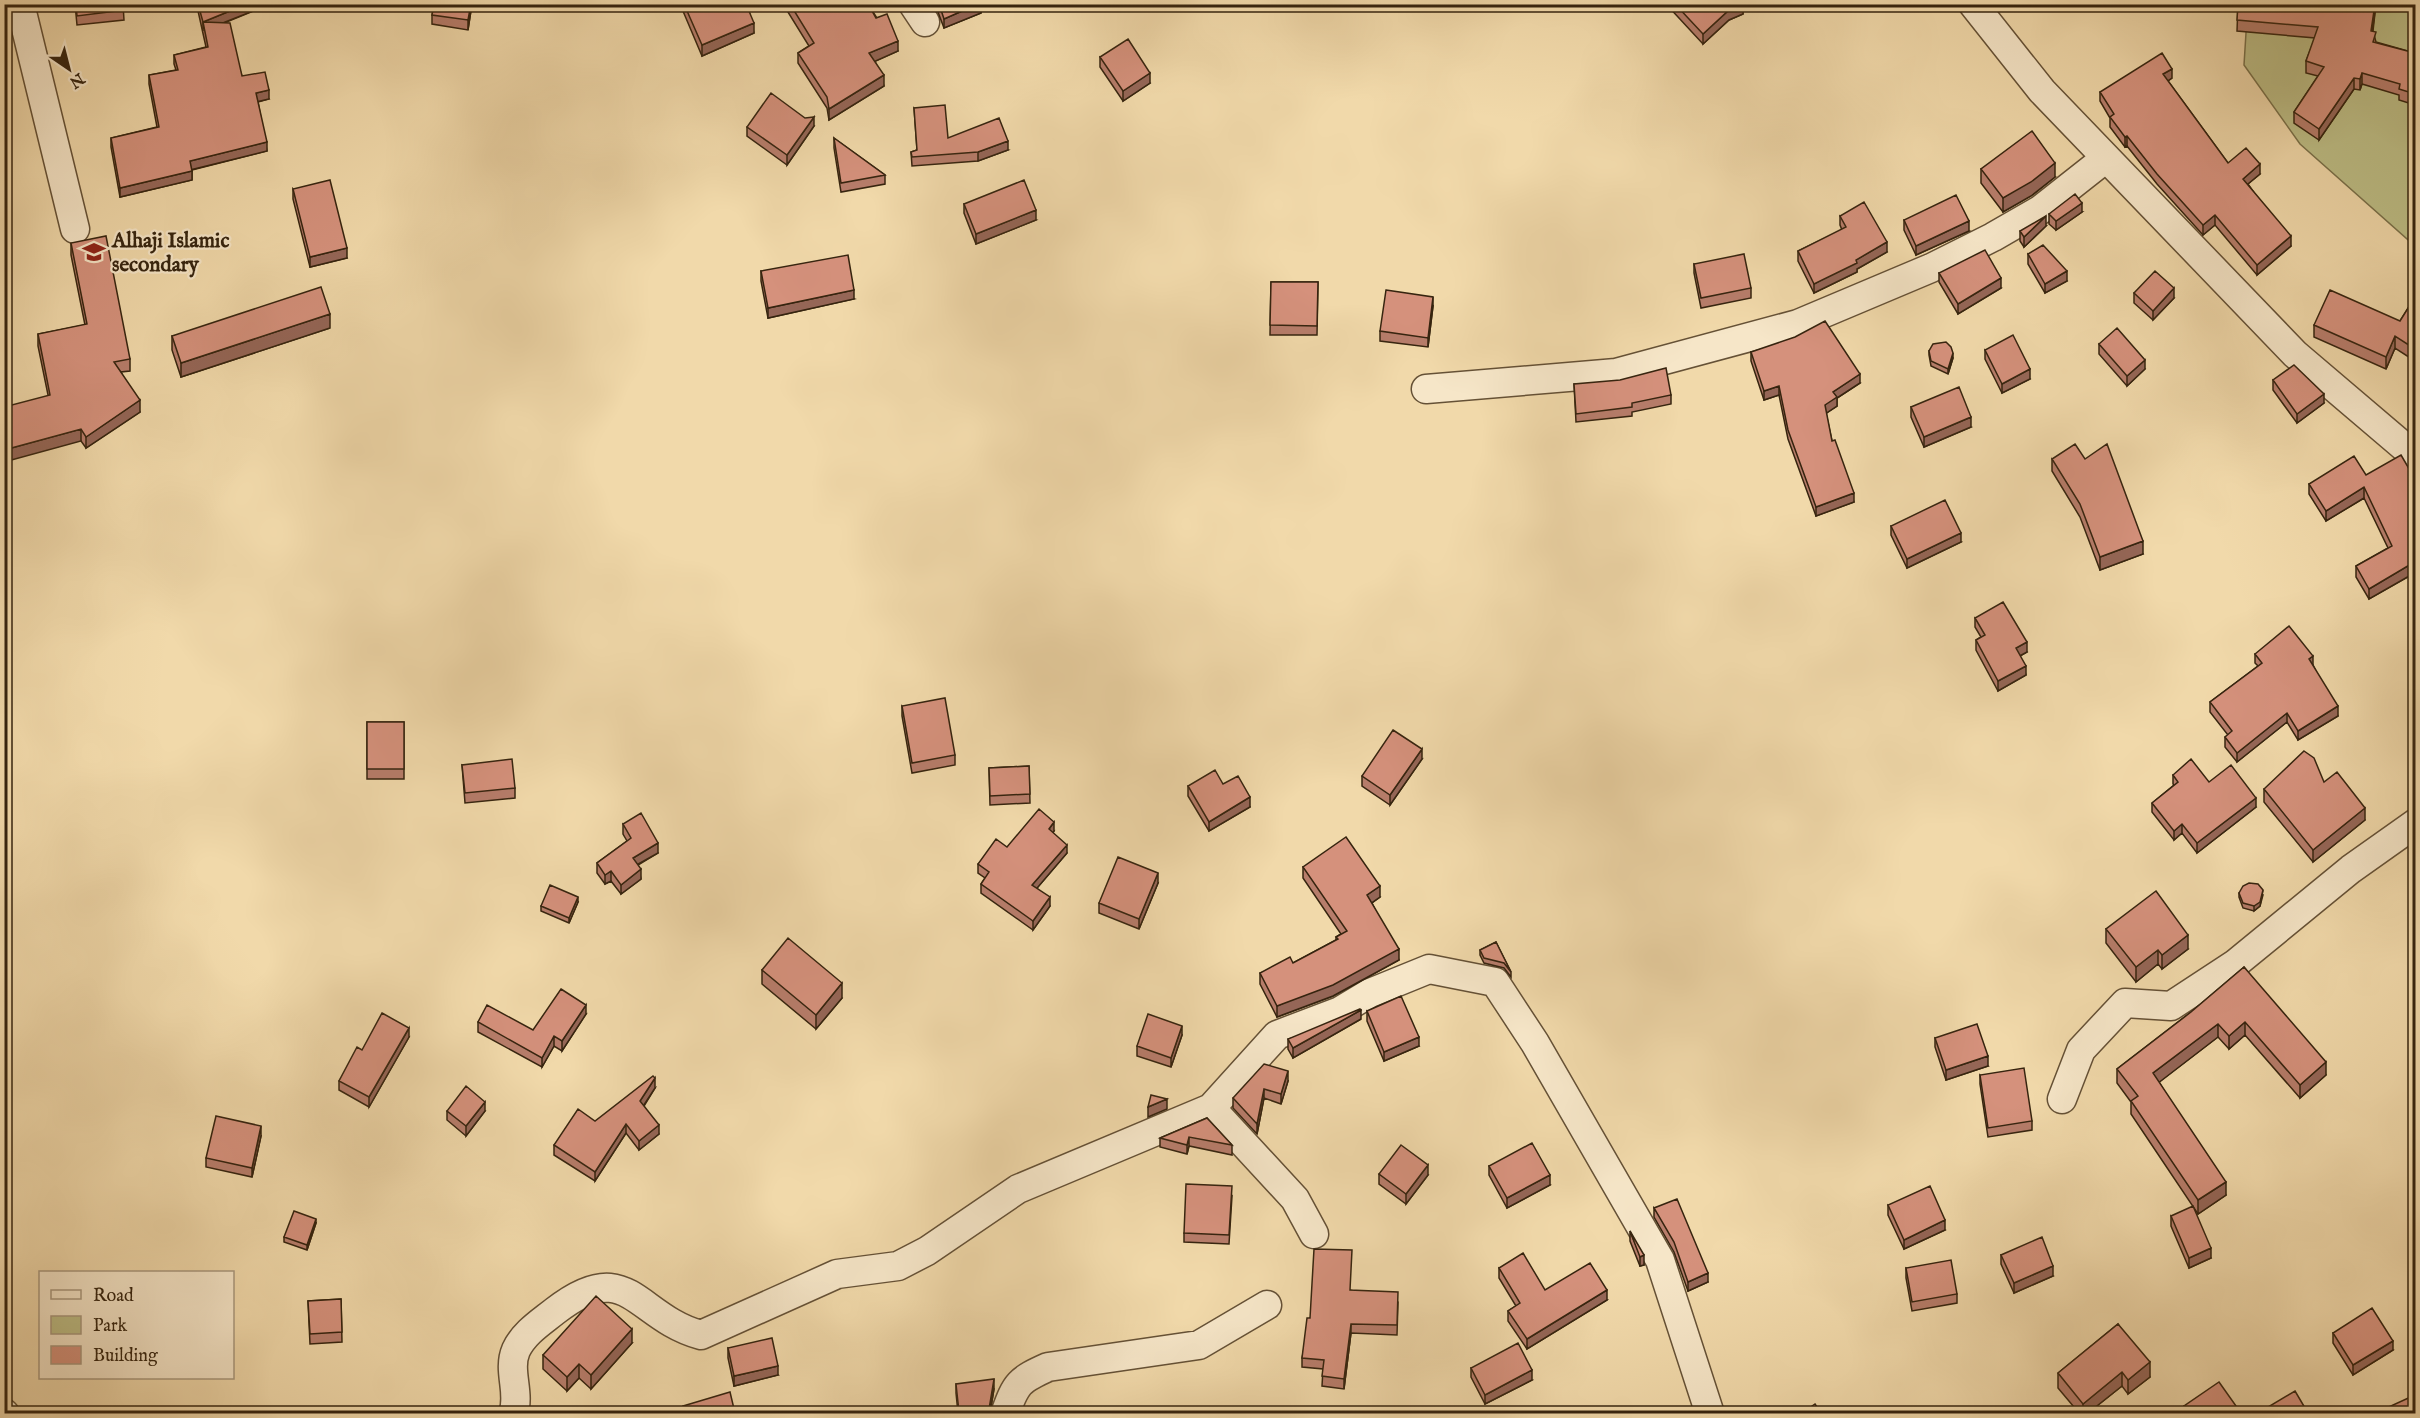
<svg xmlns="http://www.w3.org/2000/svg" width="2420" height="1418" viewBox="0 0 2420 1418" font-family="'IM FELL English',serif">
  <rect width="100%" height="100%" fill="#f1d9aa"/>
  <filter id="stains"><feTurbulence type="fractalNoise" baseFrequency=".00333" numOctaves="4"/><feColorMatrix values="0 0 0 0 .2 0 0 0 0 .09 0 0 0 0 .02 0 0 0 .5 -.17"/></filter>
  <radialGradient id="worn" r=".72"><stop offset=".6" stop-color="#630" stop-opacity="0"/><stop offset="1" stop-color="#630" stop-opacity=".3"/></radialGradient>
  <path fill="#bdbe86" stroke="#7a714a" stroke-width="1.5" d="M 2269,5 L 2415,5 L 2415,246 L 2300,144 L 2244,65 L 2247,17 Z"/>
  <g fill="none" stroke-linecap="round" stroke-linejoin="round">
    <g stroke="#655136" stroke-width="31">
      <path id="minor" d="M 20,4 L 75,229
        M 913,4 L 925,22
        M 1973,4 L 2042,91 L 2295,354 L 2416,457
        M 1426,389 L 1616,373 L 1798,324 L 1931,268 L 1993,237 L 2040,210 L 2106,158
        M 2062,1099 L 2081,1050 L 2125,1003 L 2171,1006 L 2235,964 L 2351,869 L 2416,823
        M 1211,1108 L 1295,1199 L 1314,1234
        M 4,1413 L 5,1414
        M 513,1414 C 521,1393 507,1371 516,1350 C 524,1333 540,1323 555,1311 C 628,1254 635,1317 701,1335 L 837,1274 L 898,1266 L 927,1251 L 1018,1189 L 1211,1108 L 1277,1035 L 1340,1011 L 1370,993 L 1429,969 L 1495,982 L 1535,1043 L 1660,1260 L 1710,1414
        M 1005,1414 C 1016,1383 1019,1380 1048,1367 L 1199,1345 L 1267,1305"/>
    </g>
    <use href="#minor" stroke="#f6e6c8" stroke-width="28"/>
  </g>
  <path fill="#b77d6b" stroke="#36240f" stroke-width="1.5" d="M 75,4 L 123,4 L 124,20 L 77,25 Z
    M 198,4 L 258,4 L 258,9 L 224,23 L 242,76 L 269,99 L 258,102 L 267,151 L 192,170 L 192,180 L 120,197 L 111,147 L 111,138 L 157,127 L 149,84 L 149,75 L 176,70 L 174,64 L 174,55 L 206,47 L 198,11 Z
    M 394,4 L 472,4 L 468,30 L 432,24 L 432,15 L 434,5 L 394,6 Z
    M 680,4 L 754,4 L 749,11 L 754,33 L 702,56 Z
    M 783,4 L 868,4 L 898,51 L 875,61 L 884,86 L 829,120 L 827,108 L 798,63 L 798,53 L 809,46 Z
    M 935,4 L 981,4 L 981,13 L 944,28 Z
    M 1666,4 L 1743,5 L 1743,14 L 1729,20 L 1703,44 Z
    M 2238,4 L 2376,4 L 2373,31 L 2376,42 L 2415,53 L 2415,105 L 2399,100 L 2399,95 L 2362,84 L 2360,90 L 2354,89 L 2319,140 L 2294,123 L 2294,112 L 2318,76 L 2306,73 L 2306,61 L 2315,38 L 2237,31 Z
    M 1100,57 L 1150,83 L 1123,101 L 1100,67 Z
    M 2172,78 L 2168,81 L 2228,163 L 2260,174 L 2248,184 L 2291,246 L 2257,275 L 2215,225 L 2203,235 L 2157,184 L 2127,146 L 2125,147 L 2110,127 L 2110,118 L 2100,101 L 2100,92 Z
    M 914,108 L 948,138 L 1008,150 L 978,161 L 912,166 L 911,152 L 917,150 Z
    M 814,126 L 787,165 L 747,136 L 747,127 Z
    M 834,138 L 885,175 L 885,184 L 841,192 L 834,148 Z
    M 1981,169 L 2055,177 L 2031,196 L 2003,212 L 1981,183 Z
    M 293,189 L 347,258 L 310,267 L 293,199 Z
    M 964,204 L 1036,220 L 976,244 L 964,213 Z
    M 2082,212 L 2056,230 L 2049,224 L 2049,214 Z
    M 1840,216 L 1887,252 L 1857,269 L 1857,272 L 1814,293 L 1798,261 L 1798,251 L 1842,230 L 1840,225 Z
    M 1904,220 L 1969,231 L 1916,255 L 1904,230 Z
    M 2046,226 L 2024,247 L 2020,241 L 2020,231 Z
    M 71,243 L 130,359 L 130,371 L 121,372 L 140,412 L 86,448 L 48,395 L 38,346 L 38,334 L 85,325 L 71,255 Z
    M 2028,254 L 2067,281 L 2045,293 L 2028,264 Z
    M 1694,264 L 1751,288 L 1751,298 L 1701,308 L 1694,273 Z
    M 761,271 L 854,299 L 768,318 L 761,281 Z
    M 1939,273 L 2001,288 L 1958,314 L 1939,282 Z
    M 1271,282 L 1318,282 L 1317,335 L 1270,335 Z
    M 2134,293 L 2174,298 L 2153,320 L 2134,303 Z
    M 2415,297 L 2415,361 L 2395,348 L 2386,369 L 2314,337 L 2314,325 L 2400,321 Z
    M 1433,306 L 1428,347 L 1380,341 L 1380,331 Z
    M 330,328 L 181,377 L 172,350 L 172,336 Z
    M 2099,344 L 2145,369 L 2127,386 L 2099,354 Z
    M 1985,350 L 2030,379 L 2002,393 L 1985,359 Z
    M 1929,351 L 1953,358 L 1948,374 L 1931,366 L 1929,355 Z
    M 1751,352 L 1860,383 L 1837,398 L 1837,406 L 1826,413 L 1832,441 L 1854,502 L 1816,516 L 1788,439 L 1779,395 L 1764,400 L 1751,361 Z
    M 2273,380 L 2324,403 L 2297,423 L 2273,390 Z
    M 1574,384 L 1671,395 L 1671,404 L 1632,412 L 1632,416 L 1576,422 Z
    M 1911,407 L 1971,427 L 1924,447 L 1911,417 Z
    M 2052,459 L 2143,554 L 2100,570 L 2080,517 L 2052,471 Z
    M 2366,475 L 2415,479 L 2415,581 L 2411,575 L 2369,599 L 2356,577 L 2356,566 L 2388,548 L 2364,498 L 2326,521 L 2309,494 L 2309,484 Z
    M 1891,526 L 1961,542 L 1907,568 L 1891,535 Z
    M 1975,618 L 2027,652 L 2020,656 L 2026,675 L 1998,691 L 1976,650 L 1976,640 L 1981,637 L 1975,627 Z
    M 2255,654 L 2313,665 L 2338,716 L 2298,740 L 2287,722 L 2237,762 L 2225,747 L 2225,737 L 2228,735 L 2210,712 L 2210,702 L 2258,666 L 2255,663 Z
    M 902,706 L 955,755 L 955,765 L 912,773 L 902,716 Z
    M 367,722 L 404,722 L 404,779 L 367,779 Z
    M 1422,759 L 1390,805 L 1362,786 L 1362,776 Z
    M 462,765 L 515,788 L 515,798 L 465,803 Z
    M 1029,766 L 1030,803 L 990,805 L 989,768 Z
    M 2173,775 L 2209,782 L 2256,807 L 2197,853 L 2182,833 L 2174,840 L 2152,812 L 2152,803 L 2174,785 L 2173,784 Z
    M 2324,782 L 2365,820 L 2313,862 L 2264,802 L 2264,789 Z
    M 1223,784 L 1250,807 L 1209,831 L 1188,796 L 1188,786 Z
    M 623,824 L 658,853 L 638,865 L 641,879 L 621,894 L 611,881 L 605,884 L 597,873 L 597,863 L 627,841 L 623,834 Z
    M 1054,831 L 1053,833 L 1067,853 L 1037,888 L 1050,906 L 1033,930 L 981,893 L 981,884 L 985,878 L 978,873 L 978,864 L 1007,847 Z
    M 1303,867 L 1380,897 L 1372,903 L 1399,960 L 1333,996 L 1277,1017 L 1260,984 L 1260,973 L 1293,963 L 1336,940 L 1336,937 L 1341,934 L 1303,878 Z
    M 1158,883 L 1139,929 L 1099,913 L 1099,903 Z
    M 2239,893 L 2263,895 L 2260,906 L 2254,911 L 2243,908 L 2239,897 Z
    M 578,902 L 569,923 L 541,911 L 541,906 Z
    M 2106,929 L 2188,949 L 2162,969 L 2158,964 L 2136,982 L 2106,943 Z
    M 1496,942 L 1511,972 L 1511,977 L 1504,968 L 1484,963 L 1480,955 L 1480,950 Z
    M 2244,967 L 2326,1075 L 2300,1098 L 2245,1035 L 2229,1049 L 2218,1037 L 2159,1082 L 2226,1195 L 2198,1214 L 2131,1114 L 2131,1102 L 2117,1083 L 2117,1069 L 2191,1012 Z
    M 762,970 L 842,998 L 816,1029 L 762,984 Z
    M 1367,1011 L 1419,1046 L 1384,1061 L 1367,1021 Z
    M 586,1014 L 562,1051 L 554,1046 L 542,1067 L 478,1032 L 478,1022 L 533,1030 Z
    M 1361,1019 L 1293,1058 L 1288,1049 L 1288,1039 Z
    M 1182,1035 L 1171,1067 L 1137,1056 L 1137,1046 Z
    M 409,1037 L 369,1107 L 339,1090 L 339,1081 L 362,1050 Z
    M 1935,1038 L 1988,1066 L 1946,1080 L 1935,1047 Z
    M 1980,1075 L 2032,1121 L 2032,1130 L 1988,1137 L 1980,1084 Z
    M 1288,1081 L 1281,1104 L 1264,1098 L 1257,1134 L 1233,1108 L 1233,1098 Z
    M 655,1088 L 644,1106 L 659,1134 L 639,1150 L 626,1133 L 595,1181 L 554,1155 L 554,1145 Z
    M 447,1111 L 485,1111 L 466,1136 L 447,1120 Z
    M 1207,1118 L 1232,1145 L 1232,1155 L 1189,1146 L 1187,1154 L 1160,1147 L 1160,1138 Z
    M 261,1136 L 252,1177 L 206,1167 L 206,1158 Z
    M 1489,1166 L 1550,1185 L 1507,1208 L 1489,1175 Z
    M 1379,1174 L 1428,1175 L 1406,1204 L 1379,1184 Z
    M 1232,1196 L 1229,1244 L 1184,1242 L 1184,1233 Z
    M 1888,1205 L 1945,1230 L 1904,1249 L 1888,1215 Z
    M 1654,1208 L 1708,1282 L 1688,1291 L 1674,1252 L 1654,1217 Z
    M 2171,1216 L 2211,1258 L 2189,1268 L 2171,1226 Z
    M 316,1223 L 307,1250 L 284,1242 L 284,1237 Z
    M 1630,1231 L 1644,1265 L 1640,1266 L 1630,1241 Z
    M 2001,1255 L 2053,1276 L 2014,1293 L 2001,1264 Z
    M 1499,1268 L 1545,1290 L 1607,1300 L 1527,1349 L 1508,1321 L 1508,1311 L 1516,1306 L 1499,1278 Z
    M 1906,1268 L 1957,1294 L 1957,1303 L 1912,1311 L 1906,1278 Z
    M 1350,1290 L 1398,1302 L 1397,1335 L 1351,1333 L 1344,1389 L 1322,1386 L 1323,1369 L 1302,1367 L 1302,1358 L 1310,1318 Z
    M 341,1299 L 342,1342 L 310,1344 L 308,1301 Z
    M 2118,1324 L 2150,1377 L 2128,1394 L 2122,1386 L 2088,1413 L 2079,1413 L 2058,1388 L 2058,1373 Z
    M 2333,1333 L 2393,1350 L 2353,1375 L 2333,1343 Z
    M 632,1343 L 591,1389 L 579,1378 L 567,1391 L 543,1369 L 543,1355 Z
    M 728,1348 L 778,1375 L 734,1386 L 728,1358 Z
    M 1471,1368 L 1532,1380 L 1485,1404 L 1471,1377 Z
    M 956,1384 L 994,1389 L 990,1413 L 958,1413 L 956,1393 Z
    M 2184,1406 L 2241,1413 L 2184,1413 Z"/>
  <path fill="#956657" stroke="#36240f" stroke-width="1.5" d="M 247,4 L 258,4 L 258,9 L 205,30 L 203,22 L 203,31 L 203,22 Z
    M 471,4 L 472,4 L 468,30 L 468,20 Z
    M 745,4 L 754,4 L 745,15 Z
    M 978,4 L 981,4 L 981,13 L 944,28 L 944,19 Z
    M 2375,4 L 2376,4 L 2371,42 L 2371,31 Z
    M 1743,5 L 1743,14 L 1729,20 L 1703,44 L 1703,34 L 1729,10 Z
    M 754,23 L 754,33 L 702,56 L 702,45 Z
    M 898,41 L 898,51 L 869,64 L 869,53 Z
    M 2172,69 L 2172,78 L 2163,84 L 2163,74 Z
    M 1150,73 L 1150,83 L 1123,101 L 1123,91 Z
    M 2362,73 L 2362,84 L 2360,90 L 2360,79 Z
    M 884,75 L 884,86 L 829,120 L 829,109 Z
    M 2354,78 L 2354,89 L 2319,140 L 2319,129 Z
    M 269,90 L 269,99 L 256,102 L 256,93 Z
    M 814,117 L 814,126 L 787,165 L 787,155 Z
    M 2127,136 L 2127,146 L 2125,147 L 2125,137 Z
    M 1008,141 L 1008,150 L 978,161 L 978,152 Z
    M 267,142 L 267,151 L 190,170 L 190,161 Z
    M 2055,163 L 2055,177 L 2031,196 L 2003,212 L 2003,198 Z
    M 2260,164 L 2260,174 L 2243,188 L 2243,179 Z
    M 192,171 L 192,180 L 120,197 L 120,188 Z
    M 2082,203 L 2082,212 L 2056,230 L 2056,221 Z
    M 1036,210 L 1036,220 L 976,244 L 976,234 Z
    M 2215,215 L 2215,225 L 2203,235 L 2203,225 Z
    M 2046,216 L 2046,226 L 2024,247 L 2024,237 Z
    M 1969,221 L 1969,231 L 1916,255 L 1916,246 Z
    M 2291,236 L 2291,246 L 2257,275 L 2257,265 Z
    M 1887,242 L 1887,252 L 1857,269 L 1857,272 L 1814,293 L 1814,284 Z
    M 347,248 L 347,258 L 310,267 L 310,257 Z
    M 2067,271 L 2067,281 L 2045,293 L 2045,284 Z
    M 2001,278 L 2001,288 L 1958,314 L 1958,304 Z
    M 2174,288 L 2174,298 L 2153,320 L 2153,311 Z
    M 854,290 L 854,299 L 768,318 L 768,308 Z
    M 1433,297 L 1433,306 L 1428,347 L 1428,338 Z
    M 330,314 L 330,328 L 181,377 L 181,363 Z
    M 2395,336 L 2395,348 L 2386,369 L 2386,357 Z
    M 1953,353 L 1953,358 L 1948,374 L 1948,369 Z
    M 2145,360 L 2145,369 L 2127,386 L 2127,376 Z
    M 2030,369 L 2030,379 L 2002,393 L 2002,384 Z
    M 1860,374 L 1860,383 L 1837,398 L 1837,406 L 1825,414 L 1825,405 L 1833,392 Z
    M 1779,386 L 1779,395 L 1764,400 L 1764,391 Z
    M 2324,394 L 2324,403 L 2297,423 L 2297,414 Z
    M 140,400 L 140,412 L 86,448 L 86,437 Z
    M 1971,417 L 1971,427 L 1924,447 L 1924,437 Z
    M 81,429 L 81,441 L 4,462 L 4,450 Z
    M 2364,487 L 2364,498 L 2326,521 L 2326,511 Z
    M 1854,493 L 1854,502 L 1816,516 L 1816,507 Z
    M 1961,533 L 1961,542 L 1907,568 L 1907,559 Z
    M 2143,541 L 2143,554 L 2100,570 L 2100,557 Z
    M 2411,564 L 2411,575 L 2369,599 L 2369,589 Z
    M 2027,642 L 2027,652 L 2016,658 L 2016,648 Z
    M 2313,656 L 2313,666 L 2309,659 Z
    M 2026,666 L 2026,675 L 1998,691 L 1998,681 Z
    M 2338,706 L 2338,716 L 2298,740 L 2298,731 Z
    M 2287,713 L 2287,722 L 2237,762 L 2237,753 Z
    M 1422,749 L 1422,759 L 1390,805 L 1390,795 Z
    M 1250,797 L 1250,807 L 1209,831 L 1209,822 Z
    M 2256,798 L 2256,807 L 2197,853 L 2197,843 Z
    M 2365,808 L 2365,820 L 2313,862 L 2313,850 Z
    M 1054,822 L 1054,831 L 1049,838 L 1049,829 Z
    M 2182,824 L 2182,833 L 2174,840 L 2174,831 Z
    M 658,843 L 658,853 L 633,867 L 633,858 Z
    M 1067,845 L 1067,853 L 1032,894 L 1032,885 Z
    M 641,869 L 641,879 L 621,894 L 621,885 Z
    M 611,871 L 611,881 L 605,884 L 605,875 Z
    M 1158,873 L 1158,883 L 1139,929 L 1139,919 Z
    M 1380,886 L 1380,897 L 1367,906 L 1367,895 Z
    M 2263,890 L 2260,906 L 2254,911 L 2254,906 Z
    M 578,897 L 578,902 L 569,923 L 569,918 Z
    M 1050,897 L 1050,906 L 1033,930 L 1033,921 Z
    M 2188,935 L 2188,949 L 2162,969 L 2162,955 Z
    M 1399,949 L 1399,960 L 1333,996 L 1277,1017 L 1277,1006 Z
    M 2158,950 L 2158,964 L 2136,982 L 2136,967 Z
    M 842,983 L 842,998 L 816,1029 L 816,1015 Z
    M 586,1005 L 586,1014 L 562,1051 L 562,1041 Z
    M 1361,1010 L 1361,1019 L 1293,1058 L 1293,1048 Z
    M 2245,1022 L 2245,1035 L 2229,1049 L 2229,1036 Z
    M 2218,1024 L 2218,1037 L 2153,1087 L 2153,1073 Z
    M 1182,1026 L 1182,1035 L 1171,1067 L 1171,1058 Z
    M 409,1028 L 409,1037 L 369,1107 L 369,1097 Z
    M 554,1036 L 554,1046 L 542,1067 L 542,1058 Z
    M 1419,1037 L 1419,1046 L 1384,1061 L 1384,1052 Z
    M 1988,1056 L 1988,1066 L 1946,1080 L 1946,1070 Z
    M 2326,1062 L 2326,1075 L 2300,1098 L 2300,1085 Z
    M 1288,1071 L 1288,1081 L 1281,1104 L 1281,1094 Z
    M 655,1078 L 655,1088 L 640,1111 L 640,1101 Z
    M 1264,1089 L 1264,1098 L 1257,1134 L 1257,1124 Z
    M 1167,1099 L 1167,1109 L 1148,1117 L 1148,1107 Z
    M 485,1102 L 485,1111 L 466,1136 L 466,1126 Z
    M 626,1124 L 626,1133 L 595,1181 L 595,1172 Z
    M 659,1125 L 659,1134 L 639,1150 L 639,1141 Z
    M 261,1126 L 261,1136 L 252,1177 L 252,1168 Z
    M 1189,1137 L 1189,1146 L 1187,1154 L 1187,1145 Z
    M 1428,1165 L 1428,1175 L 1406,1204 L 1406,1194 Z
    M 1550,1175 L 1550,1185 L 1507,1208 L 1507,1198 Z
    M 2226,1182 L 2226,1195 L 2198,1214 L 2198,1200 Z
    M 316,1219 L 316,1223 L 307,1250 L 307,1245 Z
    M 1945,1220 L 1945,1230 L 1904,1249 L 1904,1240 Z
    M 2211,1248 L 2211,1258 L 2189,1268 L 2189,1258 Z
    M 1644,1255 L 1644,1265 L 1640,1266 L 1640,1257 Z
    M 2053,1266 L 2053,1276 L 2014,1293 L 2014,1283 Z
    M 1708,1273 L 1708,1282 L 1688,1291 L 1688,1282 Z
    M 1607,1290 L 1607,1300 L 1527,1349 L 1527,1339 Z
    M 1351,1324 L 1351,1333 L 1344,1389 L 1344,1379 Z
    M 632,1329 L 632,1343 L 591,1389 L 591,1375 Z
    M 2393,1341 L 2393,1350 L 2353,1375 L 2353,1365 Z
    M 2150,1362 L 2150,1377 L 2128,1394 L 2128,1380 Z
    M 579,1364 L 579,1378 L 567,1391 L 567,1377 Z
    M 778,1366 L 778,1375 L 734,1386 L 734,1376 Z
    M 1532,1370 L 1532,1380 L 1485,1404 L 1485,1395 Z
    M 2122,1372 L 2122,1386 L 2088,1413 L 2083,1413 L 2083,1404 Z
    M 994,1379 L 994,1389 L 990,1413 L 989,1413 Z"/>
  <path fill="#d5917c" stroke="#36240f" stroke-width="1.5" d="M 76,4 L 123,4 L 124,10 L 77,16 Z
    M 198,4 L 247,4 L 203,22 Z
    M 434,4 L 471,4 L 468,20 L 432,15 Z
    M 684,4 L 746,4 L 754,23 L 702,45 Z
    M 790,4 L 868,4 L 876,18 L 887,14 L 898,41 L 869,53 L 884,75 L 829,109 L 827,97 L 798,53 L 814,43 Z
    M 939,4 L 978,4 L 944,19 Z
    M 1675,4 L 1743,4 L 1743,5 L 1729,10 L 1703,34 Z
    M 2238,4 L 2375,4 L 2371,31 L 2376,32 L 2373,42 L 2415,53 L 2415,94 L 2399,89 L 2400,84 L 2362,73 L 2360,79 L 2354,78 L 2319,129 L 2294,112 L 2324,67 L 2306,61 L 2318,27 L 2237,20 Z
    M 203,22 L 230,23 L 242,76 L 265,72 L 269,90 L 256,93 L 267,142 L 190,161 L 192,171 L 120,188 L 111,138 L 159,127 L 149,75 L 178,70 L 174,55 L 208,47 Z
    M 1128,39 L 1150,73 L 1123,91 L 1100,57 Z
    M 2162,53 L 2172,69 L 2163,74 L 2228,163 L 2246,148 L 2260,164 L 2243,179 L 2291,236 L 2257,265 L 2215,215 L 2203,225 L 2157,174 L 2127,136 L 2125,137 L 2110,117 L 2114,114 L 2100,92 Z
    M 771,93 L 805,118 L 814,117 L 787,155 L 747,127 Z
    M 945,105 L 948,138 L 999,118 L 1008,141 L 978,152 L 912,157 L 911,152 L 917,150 L 914,108 Z
    M 2032,131 L 2055,163 L 2031,182 L 2003,198 L 1981,169 Z
    M 834,138 L 885,175 L 841,183 Z
    M 330,180 L 347,248 L 310,257 L 293,189 Z
    M 1024,180 L 1036,210 L 976,234 L 964,204 Z
    M 2075,194 L 2082,203 L 2056,221 L 2049,214 Z
    M 1956,195 L 1969,221 L 1916,246 L 1904,220 Z
    M 1864,202 L 1887,242 L 1856,260 L 1857,263 L 1814,284 L 1798,251 L 1846,227 L 1840,216 Z
    M 2046,216 L 2024,237 L 2020,231 Z
    M 106,236 L 130,359 L 114,362 L 140,400 L 86,437 L 81,429 L 4,450 L 4,407 L 50,395 L 38,334 L 87,324 L 71,243 Z
    M 2043,245 L 2067,271 L 2045,284 L 2028,254 Z
    M 1985,250 L 2001,278 L 1958,304 L 1939,273 Z
    M 1744,254 L 1751,288 L 1701,298 L 1694,264 Z
    M 848,255 L 854,290 L 768,308 L 761,271 Z
    M 2155,271 L 2174,288 L 2153,311 L 2134,293 Z
    M 1271,282 L 1318,282 L 1317,326 L 1270,325 Z
    M 321,287 L 330,314 L 181,363 L 172,336 Z
    M 1386,290 L 1433,297 L 1428,338 L 1380,331 Z
    M 2330,290 L 2400,321 L 2415,297 L 2415,349 L 2395,336 L 2386,357 L 2314,325 Z
    M 1825,321 L 1860,374 L 1833,392 L 1837,397 L 1825,405 L 1832,441 L 1835,440 L 1854,493 L 1816,507 L 1788,430 L 1779,386 L 1764,391 L 1751,352 L 1795,337 Z
    M 2117,328 L 2145,360 L 2127,376 L 2099,344 Z
    M 2013,335 L 2030,369 L 2002,384 L 1985,350 Z
    M 1946,342 L 1951,347 L 1953,353 L 1948,369 L 1931,361 L 1929,351 L 1933,344 Z
    M 2294,365 L 2324,394 L 2297,414 L 2273,380 Z
    M 1666,368 L 1671,395 L 1632,403 L 1632,407 L 1576,414 L 1574,384 L 1620,380 Z
    M 1959,387 L 1971,417 L 1924,437 L 1911,407 Z
    M 2075,444 L 2085,459 L 2107,444 L 2143,541 L 2100,557 L 2080,504 L 2052,459 Z
    M 2401,455 L 2415,479 L 2415,570 L 2411,564 L 2369,589 L 2356,566 L 2392,546 L 2364,487 L 2326,511 L 2309,484 L 2354,456 L 2366,475 Z
    M 1945,500 L 1961,533 L 1907,559 L 1891,526 Z
    M 2003,602 L 2027,642 L 2016,648 L 2026,666 L 1998,681 L 1976,640 L 1985,635 L 1975,618 Z
    M 2289,626 L 2313,656 L 2309,659 L 2338,706 L 2298,731 L 2287,713 L 2237,753 L 2225,737 L 2232,731 L 2210,702 L 2262,663 L 2255,654 Z
    M 945,698 L 955,755 L 912,763 L 902,706 Z
    M 367,722 L 404,722 L 404,769 L 367,769 Z
    M 1393,730 L 1422,749 L 1390,795 L 1362,776 Z
    M 2304,751 L 2314,758 L 2324,782 L 2337,772 L 2365,808 L 2313,850 L 2264,789 Z
    M 512,759 L 515,788 L 465,793 L 462,765 Z
    M 2191,759 L 2209,782 L 2231,765 L 2256,798 L 2197,843 L 2182,824 L 2174,831 L 2152,803 L 2178,782 L 2173,775 Z
    M 1029,766 L 1030,794 L 990,796 L 989,768 Z
    M 1215,770 L 1223,784 L 1238,776 L 1250,797 L 1209,822 L 1188,786 Z
    M 1039,809 L 1054,822 L 1049,829 L 1067,845 L 1032,885 L 1050,897 L 1033,921 L 981,884 L 989,872 L 978,864 L 996,839 L 1007,847 Z
    M 641,813 L 658,843 L 633,858 L 641,869 L 621,885 L 611,871 L 605,875 L 597,863 L 631,838 L 623,824 Z
    M 1346,837 L 1380,886 L 1367,895 L 1399,949 L 1333,985 L 1277,1006 L 1260,973 L 1290,957 L 1293,963 L 1338,939 L 1336,937 L 1347,931 L 1303,867 Z
    M 1118,857 L 1158,873 L 1139,919 L 1099,903 Z
    M 2249,883 L 2258,884 L 2263,890 L 2260,902 L 2254,906 L 2243,903 L 2239,893 L 2243,886 Z
    M 550,885 L 578,897 L 569,918 L 541,906 Z
    M 2156,891 L 2188,935 L 2162,955 L 2158,950 L 2136,967 L 2106,929 Z
    M 788,938 L 842,983 L 816,1015 L 762,970 Z
    M 1496,942 L 1511,972 L 1504,963 L 1484,958 L 1480,950 Z
    M 2244,967 L 2326,1062 L 2300,1085 L 2245,1022 L 2229,1036 L 2218,1024 L 2153,1073 L 2226,1182 L 2198,1200 L 2131,1101 L 2138,1096 L 2117,1069 L 2191,1012 Z
    M 561,989 L 586,1005 L 562,1041 L 554,1036 L 542,1058 L 478,1022 L 487,1005 L 533,1030 Z
    M 1401,996 L 1419,1037 L 1384,1052 L 1367,1011 Z
    M 1360,1009 L 1361,1010 L 1293,1048 L 1288,1039 Z
    M 382,1013 L 409,1028 L 369,1097 L 339,1081 L 357,1047 L 362,1050 Z
    M 1148,1014 L 1182,1026 L 1171,1058 L 1137,1046 Z
    M 1977,1024 L 1988,1056 L 1946,1070 L 1935,1038 Z
    M 1264,1064 L 1288,1071 L 1281,1094 L 1264,1089 L 1257,1124 L 1233,1098 Z
    M 2024,1068 L 2032,1121 L 1988,1128 L 1980,1075 Z
    M 653,1076 L 655,1078 L 640,1101 L 659,1125 L 639,1141 L 626,1124 L 595,1172 L 554,1145 L 578,1109 L 595,1121 Z
    M 466,1086 L 485,1102 L 466,1126 L 447,1111 Z
    M 1151,1095 L 1167,1099 L 1148,1107 Z
    M 216,1116 L 261,1126 L 252,1168 L 206,1158 Z
    M 1207,1118 L 1232,1145 L 1189,1137 L 1187,1145 L 1160,1138 Z
    M 1532,1143 L 1550,1175 L 1507,1198 L 1489,1166 Z
    M 1401,1145 L 1428,1165 L 1406,1194 L 1379,1174 Z
    M 1186,1184 L 1232,1186 L 1229,1235 L 1184,1233 Z
    M 1930,1186 L 1945,1220 L 1904,1240 L 1888,1205 Z
    M 1677,1199 L 1708,1273 L 1688,1282 L 1674,1242 L 1654,1208 Z
    M 2193,1206 L 2211,1248 L 2189,1258 L 2171,1216 Z
    M 294,1211 L 316,1219 L 307,1245 L 284,1237 Z
    M 1630,1231 L 1644,1255 L 1640,1257 Z
    M 2042,1237 L 2053,1266 L 2014,1283 L 2001,1255 Z
    M 1314,1249 L 1352,1250 L 1350,1290 L 1398,1292 L 1397,1325 L 1351,1324 L 1344,1379 L 1322,1376 L 1324,1360 L 1302,1358 L 1307,1318 L 1310,1318 Z
    M 1523,1253 L 1545,1290 L 1590,1263 L 1607,1290 L 1527,1339 L 1508,1311 L 1520,1303 L 1499,1268 Z
    M 1951,1260 L 1957,1294 L 1912,1302 L 1906,1268 Z
    M 596,1296 L 632,1329 L 591,1375 L 579,1364 L 567,1377 L 543,1355 Z
    M 341,1299 L 342,1332 L 310,1334 L 308,1301 Z
    M 2372,1308 L 2393,1341 L 2353,1365 L 2333,1333 Z
    M 2118,1324 L 2150,1362 L 2128,1380 L 2122,1372 L 2083,1404 L 2058,1373 Z
    M 772,1338 L 778,1366 L 734,1376 L 728,1348 Z
    M 1518,1343 L 1532,1370 L 1485,1395 L 1471,1368 Z
    M 994,1379 L 989,1409 L 959,1412 L 956,1384 Z
    M 2219,1382 L 2241,1413 L 2189,1413 L 2184,1406 Z
    M 2295,1391 L 2308,1413 L 2258,1413 Z
    M 730,1392 L 735,1413 L 686,1413 L 683,1406 Z
    M 2415,1395 L 2415,1413 L 2384,1413 L 2382,1410 Z
    M 1815,1404 L 1821,1413 L 1802,1413 Z"/>
  <defs>
    <g id="school-bare" transform="scale(1.8)"><path d="M0-5L7-2L0 1L-7-2ZM-4 1L0 2.5L4 1V4Q0 6-4 4Z" fill="#8f2418" stroke="#f6e6c8" stroke-width="2.5" paint-order="stroke"/></g>
  </defs>
  <g fill-rule="evenodd">
    <use href="#school-bare" x="94" y="252"/>
  </g>
  <g text-anchor="middle" stroke-width="4.5" stroke-linejoin="round" paint-order="stroke">
    <g font-size="21" font-weight="bold" fill="#36240f" stroke="#f6e6c8" text-anchor="start">
      <text x="112" y="247">Alhaji Islamic<tspan x="112" dy="24">secondary</tspan></text>
    </g>
  </g>
  <rect width="2420" height="1418" fill="none" stroke="#f1d9aa" stroke-width="24"/>
  <rect x="6" y="6" width="2408" height="1406" fill="none" stroke="#36240f" stroke-width="3"/>
  <rect x="12" y="12" width="2396" height="1394" fill="none" stroke="#36240f" stroke-width="1.5"/>
  <rect x="39" y="1271" width="195" height="108" fill="#f6e6c8" stroke="#a9987e" stroke-width="1.5"/>
  <rect x="51" y="1290" width="30" height="9" fill="#f6e6c8" stroke="#a9987e" stroke-width="1.5"/>
  <text x="93" y="1301" font-size="18" fill="#36240f">Road</text>
  <rect x="51" y="1316" width="30" height="18" fill="#bdbe86" stroke="#a9987e" stroke-width="1.5"/>
  <text x="93" y="1331" font-size="18" fill="#36240f">Park</text>
  <rect x="51" y="1346" width="30" height="18" fill="#d5917c" stroke="#a9987e" stroke-width="1.5"/>
  <text x="93" y="1361" font-size="18" fill="#36240f">Building</text>
  <g transform="translate(69 69) rotate(145)" stroke="#f6e6c8" stroke-width="4.5" paint-order="stroke">
  <path d="M0-4.5L10 22L0 15L-10 22Z" fill="#36240f"/>
  <text y="-9" font-size="16" font-weight="bold" text-anchor="middle" fill="#36240f">N</text>
  </g>
  <rect width="100%" height="100%" filter="url(#stains)"/>
  <rect width="100%" height="100%" fill="url(#worn)"/>
</svg>
